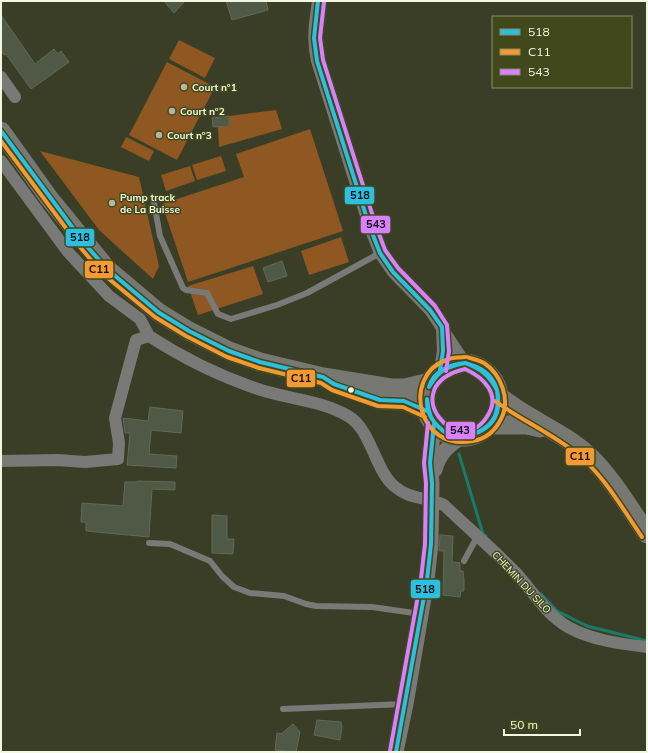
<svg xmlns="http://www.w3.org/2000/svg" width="648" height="753" viewBox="0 0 648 753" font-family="Mulish,sans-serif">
  <rect width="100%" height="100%" fill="#3a3e26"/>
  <path fill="#8f5721" d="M 179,40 L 215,58 L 205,78 L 169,59 Z
    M 167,62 L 215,87 L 177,160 L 129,135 Z
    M 276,110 L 282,129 L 219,147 L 218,127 L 229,126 L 229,116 Z
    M 310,129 L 343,231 L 188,282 L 162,204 L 244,177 L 236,154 Z
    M 126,137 L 154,151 L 149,161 L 121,147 Z
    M 40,151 L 139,177 L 159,266 L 153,279 L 99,230 Z
    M 221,156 L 226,171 L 197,180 L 192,165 Z
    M 190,166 L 195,181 L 166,191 L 161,175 Z
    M 341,237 L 349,262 L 309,275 L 301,251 Z
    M 253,266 L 263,294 L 198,315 L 188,286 Z"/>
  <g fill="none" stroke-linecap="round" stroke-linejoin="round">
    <path stroke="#177c69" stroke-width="3" d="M 459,454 L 483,534 L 486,536
      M 541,594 L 557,611 L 587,626 L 647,641"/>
  </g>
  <path fill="#505846" stroke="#626956" d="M 164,1 L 185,1 L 174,13 Z
    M 226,1 L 266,1 L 268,10 L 232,20 Z
    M 1,15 L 35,64 L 54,49 L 58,54 L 61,51 L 69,62 L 31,89 L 6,54 L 4,55 L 1,51 Z
    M 229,116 L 229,126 L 213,127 L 212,118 Z
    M 282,261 L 287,276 L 268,282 L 263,268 Z
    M 150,407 L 183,411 L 181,433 L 151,430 L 149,454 L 177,456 L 176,468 L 127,465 L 130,433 L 125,433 L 123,418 L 148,421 Z
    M 137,481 L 175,482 L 175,490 L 152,489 L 149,537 L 86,531 L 86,522 L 81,522 L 82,503 L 123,506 L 125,482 L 137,482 Z
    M 212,515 L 227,516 L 227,539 L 234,539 L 233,554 L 212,553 Z
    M 440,535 L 453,536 L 452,562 L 460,563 L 460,571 L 463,571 L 464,580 L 464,591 L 461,591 L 460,597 L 443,595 L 444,551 L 439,551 Z
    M 317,720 L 341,722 L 342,728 L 340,740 L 314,735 Z
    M 293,724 L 300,732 L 296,752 L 275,750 L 277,733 L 281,734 Z"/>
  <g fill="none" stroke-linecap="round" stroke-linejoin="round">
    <path stroke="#797977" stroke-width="6" d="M 153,197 L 160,236 L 183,288 L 186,290 L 207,293 L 218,314 L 231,319 L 277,305 L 307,293 L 380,253
      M 149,543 L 170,544 L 210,561 L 222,576 L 234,587 L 250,593 L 284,596 L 306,604 L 316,606 L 372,607 L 421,614
      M 464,561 L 477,537
      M 283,709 L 405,704"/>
    <path stroke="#797977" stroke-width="12" d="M 318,1 C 315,22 312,40 317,61 L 369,225 L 380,253 L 393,272 L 430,310 L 465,363
      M 1,77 L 15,97
      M 1,161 L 68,252 L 109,296 L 140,319 L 149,336
      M 440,370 L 443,351 L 442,328
      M 1,461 L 58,460 L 85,462 L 118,459 L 119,443 L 115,418 L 136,340 L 149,336 C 183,358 219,376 258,389 C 287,399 321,400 348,416 C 371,429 375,470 394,486 C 410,500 424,496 444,505 C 468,528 494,550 517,574 C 533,592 546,614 568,627 C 591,640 621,644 647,647"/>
    <path stroke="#797977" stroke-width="15" d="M 435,470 C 439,454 448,446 462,437
      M 396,752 L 406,704 L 427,580 L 431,544 L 432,483 L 430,463 L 434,424"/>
    <path stroke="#777872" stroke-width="19" d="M 1,131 L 49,198 L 107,269 L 158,312 L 189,331 L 229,351 L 260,362 L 323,377 L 391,388 L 405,388 L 430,382
      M425 400a37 37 0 1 1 74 0a37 37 0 1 1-74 0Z
      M 499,396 C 526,419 562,431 588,455 C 611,477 629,507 647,534
      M 380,400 L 404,401 L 427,411
      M 489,425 L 527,425 L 540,428"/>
    <g stroke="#40481c" stroke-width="7">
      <path id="bus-1" d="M 318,1 L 314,38 L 317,61 L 369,225 L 380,253 L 393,272 L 430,310 L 442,327 L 443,351 L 440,370
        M 1,131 L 84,243 L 107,269 L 158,312 L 189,331 L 229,351 L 260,362 L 323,377 L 334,384 L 380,400 L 404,401 L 427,411
        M 465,363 C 480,367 492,373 497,390
        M 465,363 C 481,369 489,375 497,390
        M 429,387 C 434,370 449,365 465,363
        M 429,387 C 439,370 446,367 465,363
        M 427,399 C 429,417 432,423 447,434
        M 427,399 C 426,415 435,425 447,434
        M 463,437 C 490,431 501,418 497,390
        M 463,437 C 489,432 503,418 497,390
        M 396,752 L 427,580 L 431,544 L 432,483 L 430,463 L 434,424"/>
    </g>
    <g stroke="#40481c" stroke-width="7">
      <path id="bus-2" d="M 1,141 L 80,247 L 103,274 L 155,317 L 186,336 L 227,357 L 259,368 L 321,383 L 332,390 L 378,406 L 403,407 L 425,417
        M 465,357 C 459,358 452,357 446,360 C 402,376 417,452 473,441 C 485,439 495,431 501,419 C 511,400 501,374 484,363 C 479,360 472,359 467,357
        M 495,401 C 521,420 551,433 576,453 C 604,475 622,508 642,537"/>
    </g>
    <g stroke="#40481c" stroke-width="7">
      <path id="bus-3" d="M 324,2 L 320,38 L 323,60 L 375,223 L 385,250 L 398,268 L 435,306 L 447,325 L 449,351 L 446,371
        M 465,369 C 483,377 501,394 488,415 C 459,464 393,386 465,369 Z
        M 390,751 L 421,579 L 425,544 L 426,483 L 424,463 L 428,423"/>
    </g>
    <use href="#bus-1" stroke="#2dbfdf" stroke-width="4"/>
    <use href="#bus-2" stroke="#f59933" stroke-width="4"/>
    <use href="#bus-3" stroke="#d880ff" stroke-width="4"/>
  </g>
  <g fill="#b2b79e" stroke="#40481c" stroke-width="1.5">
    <circle cx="184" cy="87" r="4"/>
    <circle cx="172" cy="111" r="4"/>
    <circle cx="159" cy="135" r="4"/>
    <circle cx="112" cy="203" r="4"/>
  </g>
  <circle fill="#f2f8df" stroke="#40481c" stroke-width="1.5" cx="351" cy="390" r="3.5"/>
  <g text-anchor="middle" stroke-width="3" stroke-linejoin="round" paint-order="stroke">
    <g font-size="10" font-weight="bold" fill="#f2f8df" stroke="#40481c" text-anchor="start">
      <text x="192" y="91">Court n°1</text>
      <text x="180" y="115">Court n°2</text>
      <text x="167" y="139">Court n°3</text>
      <text x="120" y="201">Pump track<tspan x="120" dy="12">de La Buisse</tspan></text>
    </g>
    <g font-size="10" fill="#f2f8df" stroke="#40481c">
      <text transform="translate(522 582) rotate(47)" y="4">CHEMIN DU SILO</text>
    </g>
  </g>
  <g stroke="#40481c" stroke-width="1.5">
    <rect x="344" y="186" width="31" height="19" rx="4" fill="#2dbfdf"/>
    <rect x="360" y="215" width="31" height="19" rx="4" fill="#d880ff"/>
    <rect x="65" y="228" width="30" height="19" rx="4" fill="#2dbfdf"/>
    <rect x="84" y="260" width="30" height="19" rx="4" fill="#f59933"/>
    <rect x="286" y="369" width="30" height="19" rx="4" fill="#f59933"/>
    <rect x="445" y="421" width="31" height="19" rx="4" fill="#d880ff"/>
    <rect x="565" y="447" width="30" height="19" rx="4" fill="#f59933"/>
    <rect x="410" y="579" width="31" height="20" rx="4" fill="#2dbfdf"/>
  </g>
  <g font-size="11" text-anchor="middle" font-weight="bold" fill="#111">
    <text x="360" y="199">518</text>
    <text x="376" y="228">543</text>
    <text x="80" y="241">518</text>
    <text x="99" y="273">C11</text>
    <text x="301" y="382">C11</text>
    <text x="460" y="434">543</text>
    <text x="580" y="460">C11</text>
    <text x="425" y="593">518</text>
  </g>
  <rect width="648" height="753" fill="none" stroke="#f2f8df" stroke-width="4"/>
  <rect x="492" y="16" width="140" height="72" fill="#40481c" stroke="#878e6a"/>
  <rect x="500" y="29" width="20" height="6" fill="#2dbfdf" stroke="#878e6a"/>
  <text x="528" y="36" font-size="12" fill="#f2f8df">518</text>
  <rect x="500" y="49" width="20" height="6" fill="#f59933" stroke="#878e6a"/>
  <text x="528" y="56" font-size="12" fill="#f2f8df">C11</text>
  <rect x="500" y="69" width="20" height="6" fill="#d880ff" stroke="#878e6a"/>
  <text x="528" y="76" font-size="12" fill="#f2f8df">543</text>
  <path d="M504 729v6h76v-6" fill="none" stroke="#f2f8df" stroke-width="2"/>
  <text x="510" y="729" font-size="12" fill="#f2f8df" stroke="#40481c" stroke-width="3" paint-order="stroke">50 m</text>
</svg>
